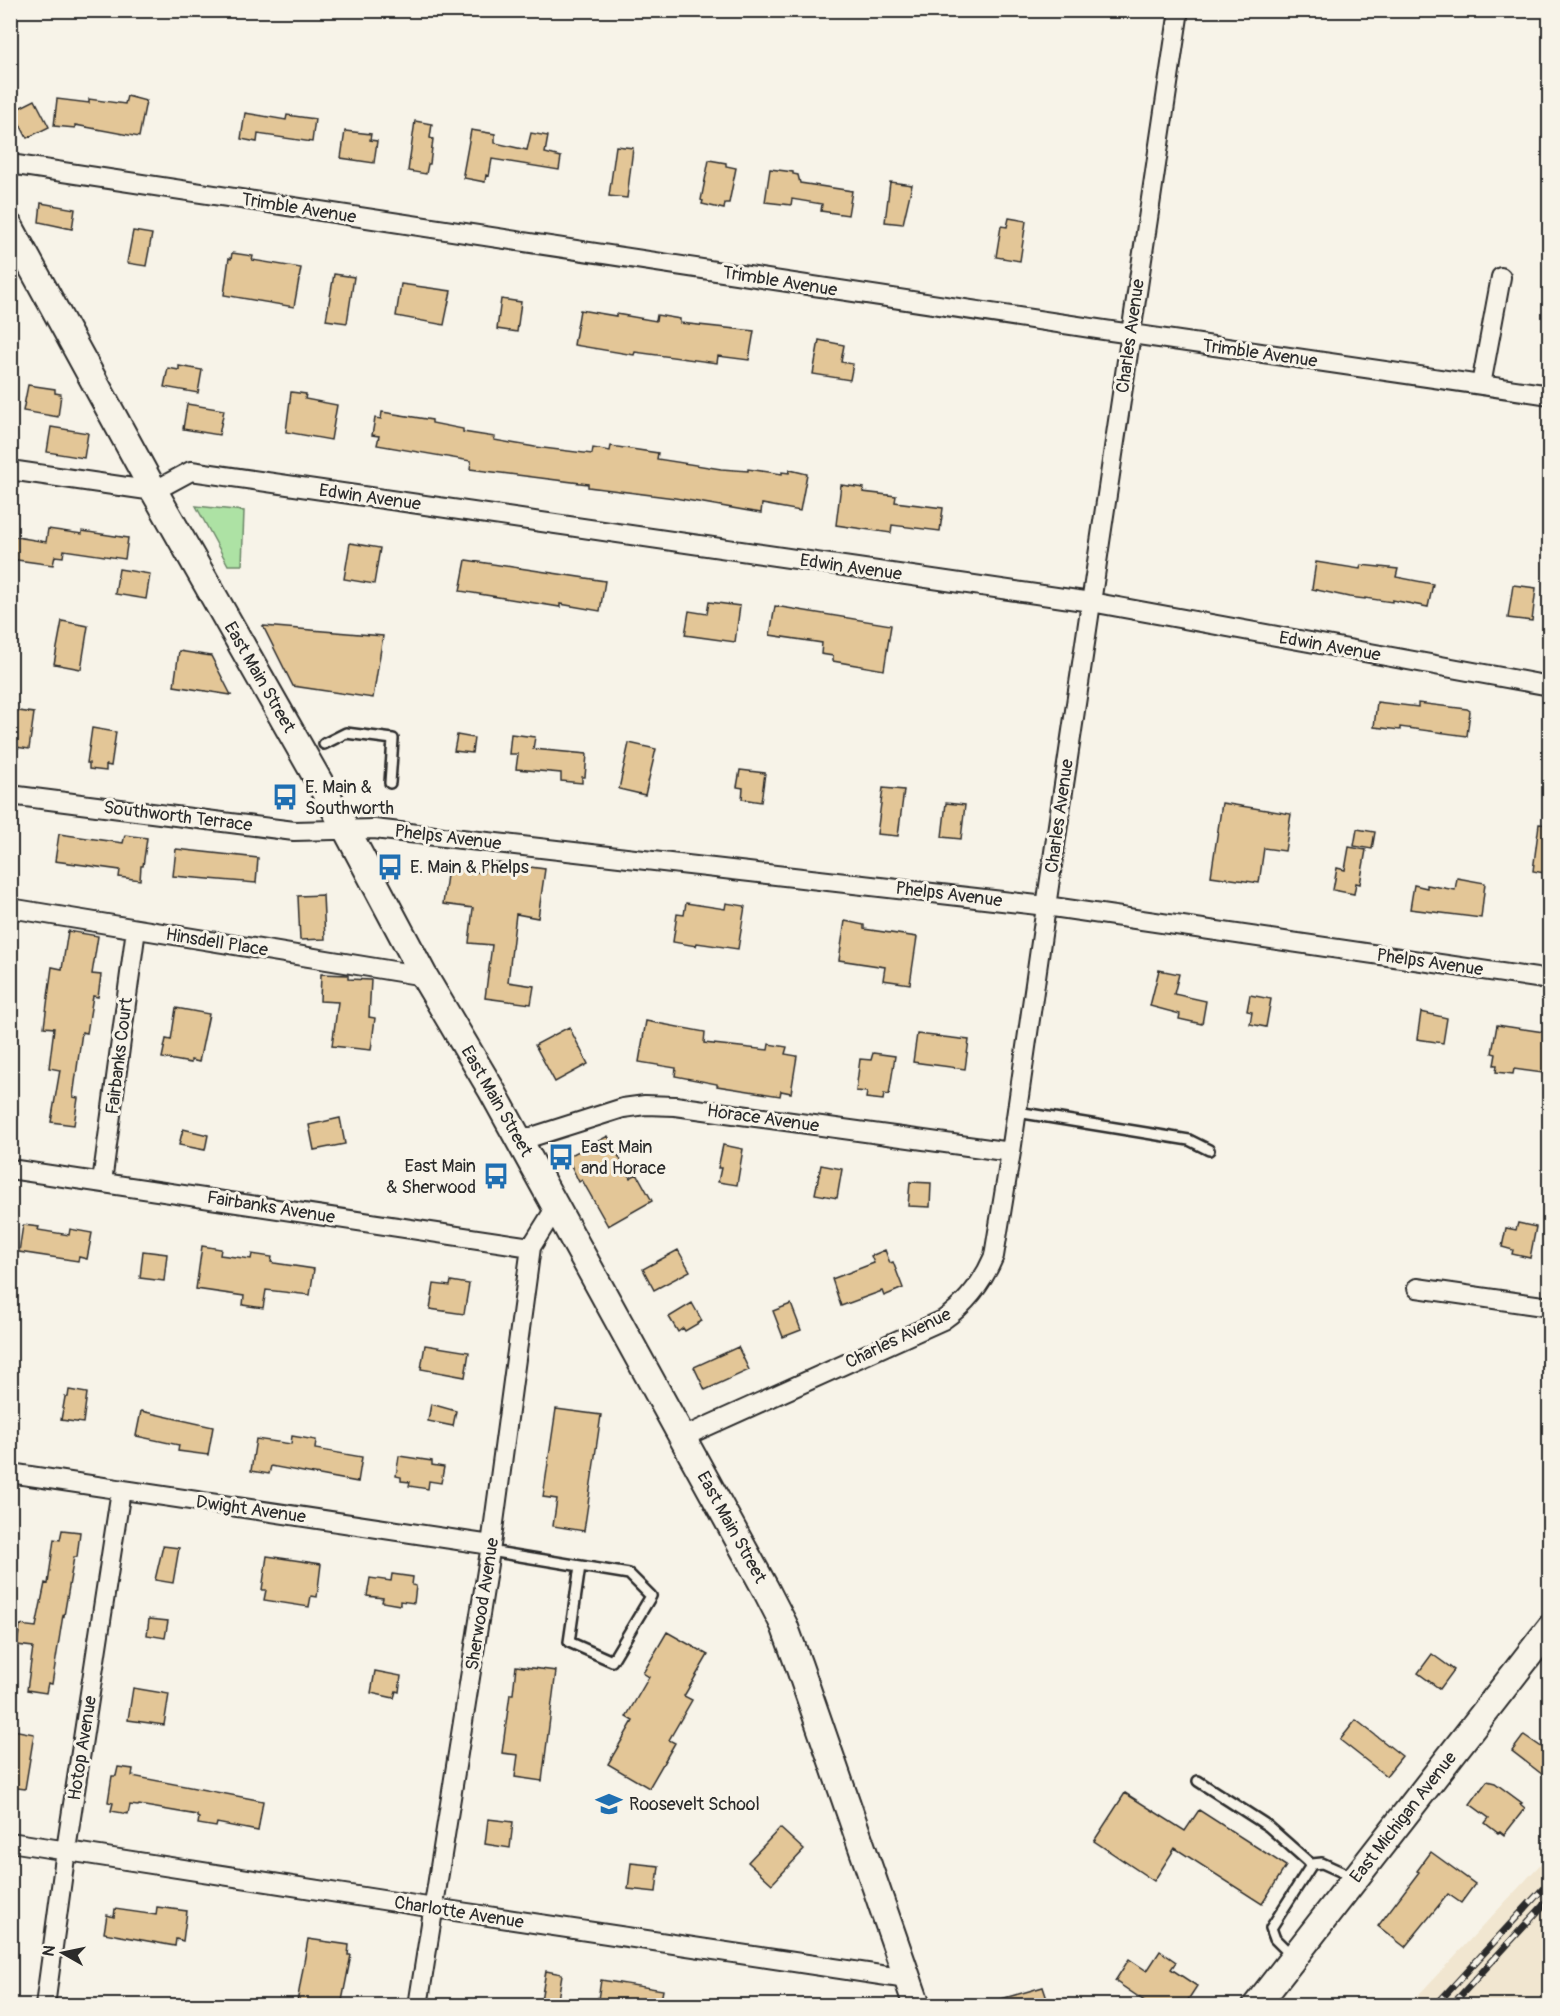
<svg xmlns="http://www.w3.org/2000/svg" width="1560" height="2016" viewBox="0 0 1560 2016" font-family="Pangolin,sans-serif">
  <rect width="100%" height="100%" fill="#f7f3e8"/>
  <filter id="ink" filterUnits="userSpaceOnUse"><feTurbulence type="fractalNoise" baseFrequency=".0167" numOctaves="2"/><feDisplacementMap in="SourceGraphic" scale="12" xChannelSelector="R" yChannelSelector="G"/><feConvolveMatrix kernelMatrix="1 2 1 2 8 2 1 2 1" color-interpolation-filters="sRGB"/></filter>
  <g filter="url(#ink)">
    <path fill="#f1e6d0" d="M 1549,1855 L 1549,2005 L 1409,2005 Z"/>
    <path fill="#ade2a4" stroke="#6c8668" stroke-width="1.5" d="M 196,506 L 244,511 L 242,565 L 228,565 Z"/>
    <path fill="#e3c697" stroke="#2b2b2b" stroke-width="1.5" d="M 127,96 L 146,101 L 139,137 L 75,125 L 75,128 L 54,126 L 57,99 L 89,103 L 89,99 L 125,104 Z
      M 35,100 L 49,127 L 27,138 L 13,111 Z
      M 245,113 L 286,120 L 287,115 L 315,119 L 312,142 L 258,134 L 257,142 L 241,139 Z
      M 415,121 L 432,124 L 430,138 L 433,139 L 430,164 L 428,164 L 426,174 L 408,171 Z
      M 471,130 L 495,134 L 495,143 L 527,150 L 531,133 L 548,136 L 545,153 L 561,157 L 559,170 L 492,159 L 489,176 L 486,175 L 485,182 L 464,178 L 465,174 L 463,174 Z
      M 345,131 L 371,134 L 370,140 L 377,141 L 374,163 L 341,158 Z
      M 616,146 L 633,148 L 627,198 L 609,196 Z
      M 709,160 L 726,163 L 726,166 L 736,168 L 729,203 L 725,203 L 724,209 L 702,204 L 703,201 L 701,200 Z
      M 770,169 L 793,172 L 793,174 L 798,175 L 800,183 L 852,191 L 848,215 L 821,211 L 822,204 L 792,199 L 791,205 L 765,202 Z
      M 890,182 L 912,185 L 903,224 L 885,222 Z
      M 41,203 L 75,209 L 72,229 L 39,222 Z
      M 1009,218 L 1026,221 L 1020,261 L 996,257 L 1001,226 L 1007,227 Z
      M 133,231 L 152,234 L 146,266 L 127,263 Z
      M 232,253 L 253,256 L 252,260 L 301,268 L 294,307 L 224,295 L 229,258 L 231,259 Z
      M 334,274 L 354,277 L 347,323 L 326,320 Z
      M 401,284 L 451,291 L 444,325 L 396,316 Z
      M 501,299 L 521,302 L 517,332 L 497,329 Z
      M 580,310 L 616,316 L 616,314 L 656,321 L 657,315 L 680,319 L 680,323 L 754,331 L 749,360 L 718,356 L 717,363 L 635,352 L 634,355 L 574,345 Z
      M 819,340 L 844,345 L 841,362 L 853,364 L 850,380 L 813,374 Z
      M 179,366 L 202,370 L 198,393 L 164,387 L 168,368 L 179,370 Z
      M 28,385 L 55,389 L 55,393 L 61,394 L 58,417 L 23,411 Z
      M 291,392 L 306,394 L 305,399 L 337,405 L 331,440 L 286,432 Z
      M 187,404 L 224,410 L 219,435 L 183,429 Z
      M 382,412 L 432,420 L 432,423 L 463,429 L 463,432 L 495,437 L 494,440 L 535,447 L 592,454 L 593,448 L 610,451 L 611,446 L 658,453 L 657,459 L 721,469 L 748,471 L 748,469 L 782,474 L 782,472 L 789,473 L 790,470 L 807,474 L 800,511 L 762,504 L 761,513 L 675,498 L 588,487 L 588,484 L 470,469 L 471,461 L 377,445 L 379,436 L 372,435 L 375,418 L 381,419 Z
      M 51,427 L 88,433 L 84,458 L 47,452 Z
      M 841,485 L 864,488 L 863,492 L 896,496 L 895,502 L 943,508 L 940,531 L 892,525 L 891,533 L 836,525 Z
      M 48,529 L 82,534 L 82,531 L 128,538 L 125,559 L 64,550 L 63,557 L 55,556 L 53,565 L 10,559 L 10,536 L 46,542 Z
      M 350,543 L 380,548 L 374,584 L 344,579 Z
      M 466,560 L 605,581 L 600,611 L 560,604 L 560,607 L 460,591 Z
      M 1316,562 L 1360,569 L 1361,565 L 1398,569 L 1396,577 L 1433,584 L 1428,607 L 1392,600 L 1392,602 L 1365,598 L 1365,599 L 1349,597 L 1312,589 Z
      M 119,569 L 150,574 L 146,599 L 115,594 Z
      M 1513,585 L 1536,588 L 1532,621 L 1508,618 Z
      M 709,602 L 740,606 L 735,642 L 685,635 L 689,611 L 707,614 Z
      M 775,606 L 891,625 L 884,670 L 833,661 L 833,656 L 821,654 L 822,643 L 770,635 Z
      M 62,621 L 88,626 L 81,669 L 54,664 Z
      M 263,626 L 383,636 L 373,698 L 293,686 Z
      M 179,651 L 211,656 L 231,695 L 174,686 Z
      M 1377,702 L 1418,707 L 1418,703 L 1467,709 L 1470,711 L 1467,736 L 1400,727 L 1400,730 L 1374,727 Z
      M 10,710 L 34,713 L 29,749 L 10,746 Z
      M 92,728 L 116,732 L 111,766 L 106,765 L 106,771 L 89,769 L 89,763 L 87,763 Z
      M 511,734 L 535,737 L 533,749 L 587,754 L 585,777 L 582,777 L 582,783 L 561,781 L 561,773 L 516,769 L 518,754 L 509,754 Z
      M 457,735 L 474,738 L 472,753 L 454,751 Z
      M 629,743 L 656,749 L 645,795 L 619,789 Z
      M 740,770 L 765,773 L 761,802 L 742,799 L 743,788 L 737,787 Z
      M 883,788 L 904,790 L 898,836 L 877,834 Z
      M 946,803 L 965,805 L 961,839 L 942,837 Z
      M 1222,803 L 1291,814 L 1285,851 L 1264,848 L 1259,883 L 1211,876 Z
      M 1539,824 L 1550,825 L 1550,874 L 1533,871 Z
      M 1357,829 L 1375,832 L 1372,849 L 1354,846 Z
      M 59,834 L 123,843 L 125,835 L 147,838 L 143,866 L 141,866 L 140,880 L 119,877 L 120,870 L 55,861 Z
      M 1349,847 L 1366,850 L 1360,884 L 1356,883 L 1354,894 L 1333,890 L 1337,868 L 1345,870 Z
      M 176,849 L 258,858 L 256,883 L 173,876 Z
      M 485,861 L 545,869 L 538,918 L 516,914 L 508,982 L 534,986 L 531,1004 L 485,998 L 492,945 L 469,943 L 473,908 L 443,904 L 448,868 L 483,873 Z
      M 1457,878 L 1485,883 L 1481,918 L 1410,909 L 1414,885 L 1427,888 L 1427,885 L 1455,890 Z
      M 323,895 L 325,939 L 300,940 L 298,896 Z
      M 686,903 L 725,909 L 726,903 L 745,906 L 738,949 L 697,943 L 696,946 L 673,942 L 677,914 L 684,915 Z
      M 845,921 L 864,925 L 864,929 L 917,937 L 910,984 L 883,980 L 885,967 L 839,960 Z
      M 68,931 L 98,936 L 92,974 L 101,975 L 98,997 L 93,996 L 87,1033 L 82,1032 L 73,1097 L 78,1098 L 74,1125 L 51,1122 L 60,1070 L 49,1068 L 54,1028 L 44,1027 L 52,967 L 62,969 Z
      M 1159,970 L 1179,974 L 1174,994 L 1206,1001 L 1202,1024 L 1179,1019 L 1180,1014 L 1150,1006 Z
      M 321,974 L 348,975 L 348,979 L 371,980 L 369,1017 L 375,1018 L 371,1050 L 332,1046 L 338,1002 L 320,1001 Z
      M 1250,995 L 1271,999 L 1266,1027 L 1250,1024 L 1252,1012 L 1247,1011 Z
      M 176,1008 L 209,1014 L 199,1062 L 191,1060 L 191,1063 L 162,1058 L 166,1039 L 171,1040 Z
      M 1421,1012 L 1447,1018 L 1443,1043 L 1417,1039 Z
      M 646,1021 L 705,1032 L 704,1043 L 768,1050 L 769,1044 L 787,1047 L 785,1054 L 797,1056 L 791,1093 L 781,1091 L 780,1096 L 717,1086 L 717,1084 L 675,1076 L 676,1068 L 639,1062 Z
      M 1497,1025 L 1550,1033 L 1550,1074 L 1514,1069 L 1513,1074 L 1496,1072 L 1497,1065 L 1494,1065 L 1496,1054 L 1492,1053 Z
      M 569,1027 L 588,1064 L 555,1082 L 535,1045 Z
      M 917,1034 L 969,1040 L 965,1069 L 913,1062 Z
      M 873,1053 L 895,1056 L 889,1095 L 884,1094 L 883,1100 L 866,1098 L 867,1092 L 856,1091 L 860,1059 L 871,1060 Z
      M 340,1118 L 345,1144 L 314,1150 L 309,1125 Z
      M 183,1129 L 208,1135 L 205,1150 L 179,1145 Z
      M 608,1136 L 630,1178 L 637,1174 L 652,1201 L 608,1226 L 582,1180 L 579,1182 L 567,1157 Z
      M 723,1145 L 743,1149 L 737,1185 L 718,1182 L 721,1168 L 718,1168 Z
      M 821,1165 L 842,1169 L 837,1198 L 815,1194 Z
      M 910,1182 L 931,1183 L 930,1207 L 908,1206 Z
      M 1518,1223 L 1536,1227 L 1530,1258 L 1512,1254 L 1513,1250 L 1502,1247 L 1506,1228 L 1516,1230 Z
      M 23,1225 L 39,1227 L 38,1230 L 69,1235 L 70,1229 L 92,1233 L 87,1259 L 79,1257 L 78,1261 L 19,1252 Z
      M 202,1246 L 221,1249 L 220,1255 L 251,1259 L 252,1254 L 272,1257 L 271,1262 L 274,1263 L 314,1269 L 310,1295 L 266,1290 L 263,1308 L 243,1305 L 244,1296 L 196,1289 Z
      M 678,1250 L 690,1271 L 654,1290 L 643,1269 Z
      M 885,1250 L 890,1263 L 893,1262 L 903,1288 L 884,1296 L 882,1291 L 841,1306 L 832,1279 L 874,1263 L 871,1256 Z
      M 143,1251 L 167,1254 L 164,1281 L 140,1278 Z
      M 451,1281 L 469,1284 L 464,1314 L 430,1309 L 434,1284 L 450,1286 Z
      M 692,1303 L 702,1321 L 685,1331 L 683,1328 L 678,1332 L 669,1317 Z
      M 791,1304 L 801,1330 L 783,1337 L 773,1311 Z
      M 425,1345 L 469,1352 L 465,1377 L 421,1369 Z
      M 738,1347 L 749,1370 L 705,1390 L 694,1367 Z
      M 69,1390 L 87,1393 L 83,1423 L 61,1420 L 65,1397 L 68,1397 Z
      M 431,1404 L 456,1411 L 453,1426 L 428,1421 Z
      M 556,1409 L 601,1415 L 584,1531 L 553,1526 L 557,1499 L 543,1497 Z
      M 141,1411 L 213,1427 L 208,1455 L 178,1451 L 179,1445 L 136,1436 Z
      M 292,1436 L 316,1440 L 315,1449 L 362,1457 L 358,1482 L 271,1466 L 269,1474 L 251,1471 L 256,1439 L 291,1444 Z
      M 399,1456 L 432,1461 L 432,1465 L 444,1467 L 441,1483 L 429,1481 L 428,1489 L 409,1486 L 410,1482 L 401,1481 L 401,1477 L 396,1476 Z
      M 62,1530 L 80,1532 L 77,1557 L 74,1557 L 64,1616 L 63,1615 L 52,1684 L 48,1683 L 46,1693 L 27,1690 L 33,1647 L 17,1645 L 20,1625 L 36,1627 L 45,1583 L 48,1584 L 54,1539 L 60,1540 Z
      M 163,1546 L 179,1548 L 173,1583 L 155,1580 Z
      M 267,1556 L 321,1564 L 317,1597 L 311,1596 L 309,1607 L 264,1600 L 266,1590 L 262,1590 Z
      M 392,1574 L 413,1577 L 412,1585 L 416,1586 L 414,1603 L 400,1601 L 400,1605 L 382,1602 L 383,1598 L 367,1596 L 370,1578 L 391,1581 Z
      M 149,1619 L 168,1621 L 165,1638 L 147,1635 Z
      M 667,1632 L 708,1655 L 684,1696 L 692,1700 L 669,1740 L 675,1743 L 649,1788 L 608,1764 L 633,1721 L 626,1717 L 649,1677 L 643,1673 Z
      M 1432,1654 L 1454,1670 L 1440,1689 L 1418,1673 Z
      M 516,1666 L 556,1671 L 542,1781 L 515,1777 L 518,1755 L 502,1753 L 510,1694 L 513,1694 Z
      M 375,1671 L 401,1676 L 399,1692 L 396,1691 L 394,1698 L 371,1693 Z
      M 133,1688 L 169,1694 L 164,1725 L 128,1720 Z
      M 1356,1720 L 1402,1756 L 1386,1776 L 1340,1740 Z
      M 13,1730 L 34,1734 L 25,1789 L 10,1787 L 10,1745 Z
      M 1524,1735 L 1550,1753 L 1550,1767 L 1543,1775 L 1512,1751 Z
      M 118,1767 L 133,1769 L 132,1776 L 263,1801 L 258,1831 L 217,1823 L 216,1827 L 198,1824 L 199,1818 L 197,1817 L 197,1815 L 139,1805 L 138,1806 L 130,1805 L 128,1814 L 111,1811 L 113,1803 L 108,1802 L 112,1776 L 116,1776 Z
      M 1487,1781 L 1495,1783 L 1522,1803 L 1520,1804 L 1525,1808 L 1504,1835 L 1500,1832 L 1498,1833 L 1485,1823 L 1489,1818 L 1470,1804 Z
      M 1125,1793 L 1185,1831 L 1199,1810 L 1286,1866 L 1262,1904 L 1175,1848 L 1154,1881 L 1094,1841 Z
      M 488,1819 L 513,1822 L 510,1848 L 485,1844 Z
      M 780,1828 L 804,1850 L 772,1884 L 748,1862 Z
      M 1431,1852 L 1475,1884 L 1461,1903 L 1448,1894 L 1405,1947 L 1378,1926 L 1419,1872 L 1417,1871 Z
      M 631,1863 L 659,1866 L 656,1892 L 628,1889 Z
      M 157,1907 L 187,1911 L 183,1941 L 176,1939 L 175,1946 L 104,1933 L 107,1915 L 114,1917 L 115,1909 L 156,1915 Z
      M 308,1939 L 349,1945 L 348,1955 L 351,1955 L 341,2006 L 313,2006 L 297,2003 Z
      M 1160,1951 L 1176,1962 L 1171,1969 L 1197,1986 L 1184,2006 L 1152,2006 L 1115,1981 L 1129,1959 L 1147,1971 Z
      M 546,1971 L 562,1974 L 557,2006 L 540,2006 Z
      M 601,1980 L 663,1990 L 660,2006 L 597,2006 Z
      M 1043,1987 L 1048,2002 L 1037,2006 L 995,2006 L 994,2001 Z"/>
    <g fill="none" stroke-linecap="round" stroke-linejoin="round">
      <g stroke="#2b2b2b" stroke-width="14">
        <path id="lane" d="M 324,744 L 346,733 L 393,739 L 390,783
          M 1017,1112 L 1189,1140 L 1209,1150
          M 490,1551 L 629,1574 L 651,1596 L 612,1661 L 569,1642 L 580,1566
          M 1198,1781 L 1268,1826 L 1312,1865
          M 1292,1956 L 1275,1939 L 1271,1928 L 1312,1864 L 1322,1863 L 1355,1878"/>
      </g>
      <g stroke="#2b2b2b" stroke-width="22">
        <path id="street" d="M 10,164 L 1104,330 L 1550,395
          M 1481,385 L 1501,277
          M 10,470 L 154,491 L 191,471 L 1091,602 L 1550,686
          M 10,795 L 294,831 L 374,829 L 1046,906 L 1550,980
          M 10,908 L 424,976
          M 519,1141 L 623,1108 L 645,1105 L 675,1106 L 1011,1152
          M 10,1169 L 531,1247
          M 102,1182 L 136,929
          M 1417,1288 L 1550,1307
          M 681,1438 L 943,1320 C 966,1304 983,1282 994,1256 L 1011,1152 L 1050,879 L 1179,10
          M 10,1473 L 491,1545
          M 10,1842 L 434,1908 L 907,1979
          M 45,2006 L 66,1850 L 121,1490
          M 418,2006 L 491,1545 L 531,1247 L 556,1207"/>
      </g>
      <g stroke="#2b2b2b" stroke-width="30">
        <path id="secondary" d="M 10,227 L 154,491 L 346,829 L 424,976 L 491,1089 L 765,1588 L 784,1625 L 799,1666 L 917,2006
          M 1256,2006 L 1550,1628"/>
      </g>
      <use href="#lane" stroke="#f7f3e8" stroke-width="9"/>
      <use href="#street" stroke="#f7f3e8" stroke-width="18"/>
      <use href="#secondary" stroke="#f7f3e8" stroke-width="26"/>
      <g stroke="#2b2b2b" stroke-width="7">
        <path id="rail" d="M 1435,2006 L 1550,1881
          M 1451,2006 L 1550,1898"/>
      </g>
      <use href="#rail" stroke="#f7f3e8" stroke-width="4.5" stroke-dasharray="14" stroke-linecap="butt"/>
    </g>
  </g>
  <defs>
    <g id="bus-bare" transform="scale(2.07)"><path d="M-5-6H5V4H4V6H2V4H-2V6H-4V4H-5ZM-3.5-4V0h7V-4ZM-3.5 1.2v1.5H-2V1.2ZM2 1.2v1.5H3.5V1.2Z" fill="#1f6fb2" stroke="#f7f3e8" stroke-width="2.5" paint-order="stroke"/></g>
    <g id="school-bare" transform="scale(2.07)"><path d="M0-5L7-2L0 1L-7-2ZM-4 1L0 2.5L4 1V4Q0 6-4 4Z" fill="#1f6fb2" stroke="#f7f3e8" stroke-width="2.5" paint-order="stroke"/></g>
  </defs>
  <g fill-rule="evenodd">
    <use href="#bus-bare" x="285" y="797"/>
    <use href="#bus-bare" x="390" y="867"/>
    <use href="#bus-bare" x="561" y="1157"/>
    <use href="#bus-bare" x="496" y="1176"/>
    <use href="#school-bare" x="609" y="1804"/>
  </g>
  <g text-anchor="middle" stroke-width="6" stroke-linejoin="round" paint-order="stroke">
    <g font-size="18" fill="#2b2b2b" stroke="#f7f3e8">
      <text transform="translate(299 208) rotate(9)" y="6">Trimble Avenue</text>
      <text transform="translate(780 281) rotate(9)" y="6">Trimble Avenue</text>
      <text transform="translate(1130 336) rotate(-82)" y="6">Charles Avenue</text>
      <text transform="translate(1260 353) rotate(8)" y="6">Trimble Avenue</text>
      <text transform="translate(370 497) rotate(8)" y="6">Edwin Avenue</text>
      <text transform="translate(851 567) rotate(8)" y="6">Edwin Avenue</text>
      <text transform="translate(1330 646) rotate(10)" y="6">Edwin Avenue</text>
      <text transform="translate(260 677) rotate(60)" y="6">East Main Street</text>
      <text transform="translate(178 816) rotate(7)" y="6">Southworth Terrace</text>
      <text transform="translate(1059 816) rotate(-82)" y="6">Charles Avenue</text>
      <text transform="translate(448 837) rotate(7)" y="6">Phelps Avenue</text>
      <text transform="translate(949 894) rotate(7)" y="6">Phelps Avenue</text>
      <text transform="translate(217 942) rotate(9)" y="6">Hinsdell Place</text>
      <text transform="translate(1430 962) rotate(8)" y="6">Phelps Avenue</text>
      <text transform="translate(119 1056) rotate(-83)" y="6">Fairbanks Court</text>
      <text transform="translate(497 1101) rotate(60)" y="6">East Main Street</text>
      <text transform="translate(763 1118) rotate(8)" y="6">Horace Avenue</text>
      <text transform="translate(271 1207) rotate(9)" y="6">Fairbanks Avenue</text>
      <text transform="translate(898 1338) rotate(-26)" y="6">Charles Avenue</text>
      <text transform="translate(251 1509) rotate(8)" y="6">Dwight Avenue</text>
      <text transform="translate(732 1527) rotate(61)" y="6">East Main Street</text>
      <text transform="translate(482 1604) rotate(-81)" y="6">Sherwood Avenue</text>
      <text transform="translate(82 1748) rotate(-81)" y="6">Hotop Avenue</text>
      <text transform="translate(1403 1817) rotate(-52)" y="6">East Michigan Avenue</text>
      <text transform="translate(459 1912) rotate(9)" y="6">Charlotte Avenue</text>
    </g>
    <g font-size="18" fill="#2b2b2b" stroke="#f7f3e8" text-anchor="start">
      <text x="305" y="793">E. Main &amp;<tspan x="305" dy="21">Southworth</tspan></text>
      <text x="410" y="873">E. Main &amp; Phelps</text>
      <text x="581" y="1153">East Main<tspan x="581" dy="21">and Horace</tspan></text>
      <text x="476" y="1172" text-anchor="end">East Main<tspan x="476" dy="21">&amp; Sherwood</tspan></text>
      <text x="629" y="1810">Roosevelt School</text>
    </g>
  </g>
  <rect width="1560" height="2016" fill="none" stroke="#f7f3e8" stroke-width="36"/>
  <rect x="18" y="18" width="1524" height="1980" fill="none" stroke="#2b2b2b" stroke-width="2" filter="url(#ink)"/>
  <g transform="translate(63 1953) rotate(279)" stroke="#f7f3e8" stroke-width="4.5" paint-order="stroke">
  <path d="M0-4.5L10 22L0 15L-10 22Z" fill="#2b2b2b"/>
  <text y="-9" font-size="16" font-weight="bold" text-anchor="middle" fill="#2b2b2b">N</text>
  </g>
</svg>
